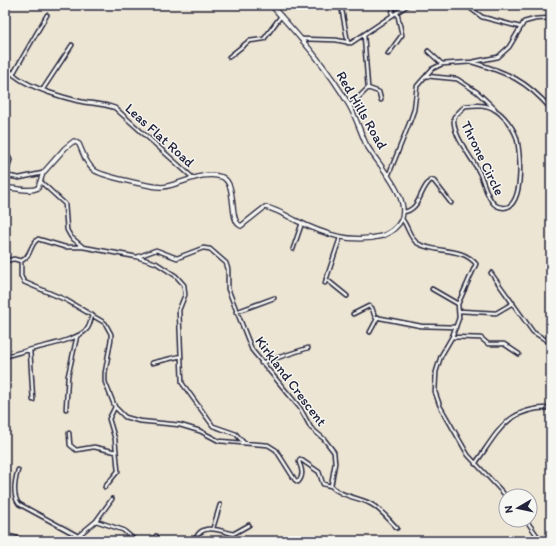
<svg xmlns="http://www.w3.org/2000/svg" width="556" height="546" viewBox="0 0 556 546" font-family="Itim,sans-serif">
  <rect width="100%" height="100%" fill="#ede5d4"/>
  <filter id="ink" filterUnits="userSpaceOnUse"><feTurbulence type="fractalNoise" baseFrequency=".025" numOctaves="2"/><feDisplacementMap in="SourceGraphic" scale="8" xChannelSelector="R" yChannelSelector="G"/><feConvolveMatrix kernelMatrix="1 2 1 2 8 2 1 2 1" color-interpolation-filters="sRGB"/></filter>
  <g filter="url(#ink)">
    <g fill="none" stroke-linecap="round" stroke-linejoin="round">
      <g stroke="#22223b" stroke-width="5.5">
        <path id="minor" d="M 341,5 L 348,43
          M 466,5 L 482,17 L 520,27
          M 392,15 L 393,5
          M 301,39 L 336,40 L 351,43 L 408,5
          M 428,51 L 442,64
          M 388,54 L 402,35 L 397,12
          M 229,57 L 249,41 L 264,39 L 281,16
          M 472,62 C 508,73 526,80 551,109
          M 5,65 C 16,84 58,96 78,101 C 91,104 102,103 115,108 L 193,178
          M 13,74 L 47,15
          M 426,76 L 457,79 L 477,92 L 495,109
          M 368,88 L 379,92 L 381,100
          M 43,89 L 72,45
          M 350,106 L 368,88 L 364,35
          M 465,106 C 475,105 487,104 495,110 C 503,114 513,128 516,136 C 521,150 526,219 497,206 C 488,202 484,182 480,174 C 472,156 452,137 454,117 Z
          M 5,150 L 10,160 L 7,171 L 9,176 L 19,178 L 43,173
          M 389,174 L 409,124 L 414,110 L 417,86 L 432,69 L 442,64 L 472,62 L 498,57 L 509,47 L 524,22 L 535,19 L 551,18
          M 41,182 L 65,204 L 67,230 L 71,237 L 83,247 L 137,257 L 156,263 L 176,276 L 184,285 L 185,295 L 179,310 L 182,383 L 213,426 L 236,434 L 244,443
          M 403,212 C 421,210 419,189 431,180 L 434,181 L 451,203
          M 402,219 C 408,226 409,237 417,243 C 435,254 462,246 476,264 L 458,304 L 459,318 L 452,337 L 441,356 L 436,372 L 435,392 L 440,406 L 468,455 L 506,496
          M 293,249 L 302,223
          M 137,257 L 156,250 L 177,258 L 203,248 L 210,249 L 226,263 L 228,269 L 228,289 L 252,350 L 300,408 L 311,428 L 324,439 L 334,452 L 335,463 L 331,486 C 342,497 358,497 371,504 C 382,510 389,520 397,528
          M 5,261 L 14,259 L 21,261
          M 21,261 L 21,276 L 24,282 L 66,300 L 105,323 L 111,334 L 111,339 L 105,373 L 105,382 L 115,407 L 125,417 L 139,421 L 180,425 L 200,431 L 219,441 L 268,445 L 276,450 L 295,480 L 298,482 C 304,476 302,469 299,462 L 300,459 L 319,472 L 323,484 L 331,486
          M 21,261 C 32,256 29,245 38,239 L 65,247 L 82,247
          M 491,273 L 533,332 L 546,340
          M 326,279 L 347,296
          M 325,283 L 340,238
          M 432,289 L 458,304
          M 459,311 L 496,313 L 513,303
          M 236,312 L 274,298
          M 353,314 L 369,306 L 372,308 L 375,317 L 421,326 L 456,327
          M 370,332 L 378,317
          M 452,337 L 481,338 L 488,344 L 504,344 L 519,354
          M 30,350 L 33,400
          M 5,357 C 23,349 76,343 87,329 C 90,326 91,319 92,315
          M 152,363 L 181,356
          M 261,363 L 308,348
          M 550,374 L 551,405
          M 66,409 L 68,376 L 77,336
          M 69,433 L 70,445 L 76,450 L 94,447 L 116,452
          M 475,464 C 498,432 507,407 551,408
          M 18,470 C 15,480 12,495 19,504 L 78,536
          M 105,487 L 118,471 L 115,439 L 109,419 L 115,407
          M 526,520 L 541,541
          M 96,521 L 112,499
          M 213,528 L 220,505
          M 5,535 L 28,541
          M 62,541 L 78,536 L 96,521 L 123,530 L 136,541
          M 151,541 L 156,536
          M 195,541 C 200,522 220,530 233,534 L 249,525"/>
      </g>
      <g stroke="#22223b" stroke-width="6">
        <path id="secondary" d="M 5,188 C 16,187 28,193 38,188 L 43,173 L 65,148 L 74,141 L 79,144 C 83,153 86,164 94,170 C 101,176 152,187 162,187 C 181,185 202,170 222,177 C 238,184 228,221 241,226 L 265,207 C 275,209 286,215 295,220 C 323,234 351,244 382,236 C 387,234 392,231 395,228 C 421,206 376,163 366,144 C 360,131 356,117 349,105 C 328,68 299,36 271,5"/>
      </g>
      <use href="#minor" stroke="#f6f6f2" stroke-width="2.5"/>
      <use href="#secondary" stroke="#f6f6f2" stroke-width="3.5"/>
    </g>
  </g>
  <g text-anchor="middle" stroke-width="3" stroke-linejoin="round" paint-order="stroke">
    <g font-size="14" fill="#22223b" stroke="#f6f6f2">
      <text transform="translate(362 110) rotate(60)" y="5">Red Hills Road</text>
      <text transform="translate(160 135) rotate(42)" y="5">Leas Flat Road</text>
      <text transform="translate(483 158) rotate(64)" y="5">Throne Circle</text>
      <text transform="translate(291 381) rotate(53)" y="5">Kirkland Crescent</text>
    </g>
  </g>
  <rect width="556" height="546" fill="none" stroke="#f6f6f2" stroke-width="20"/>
  <rect x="10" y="10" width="536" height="526" fill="none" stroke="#22223b" stroke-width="1.5" filter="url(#ink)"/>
  <g transform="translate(518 508) rotate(261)"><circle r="19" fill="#f6f6f2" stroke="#a1a1a9"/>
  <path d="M0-3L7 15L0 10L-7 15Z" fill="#22223b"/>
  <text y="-6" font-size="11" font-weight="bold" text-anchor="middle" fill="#22223b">N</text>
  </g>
</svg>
